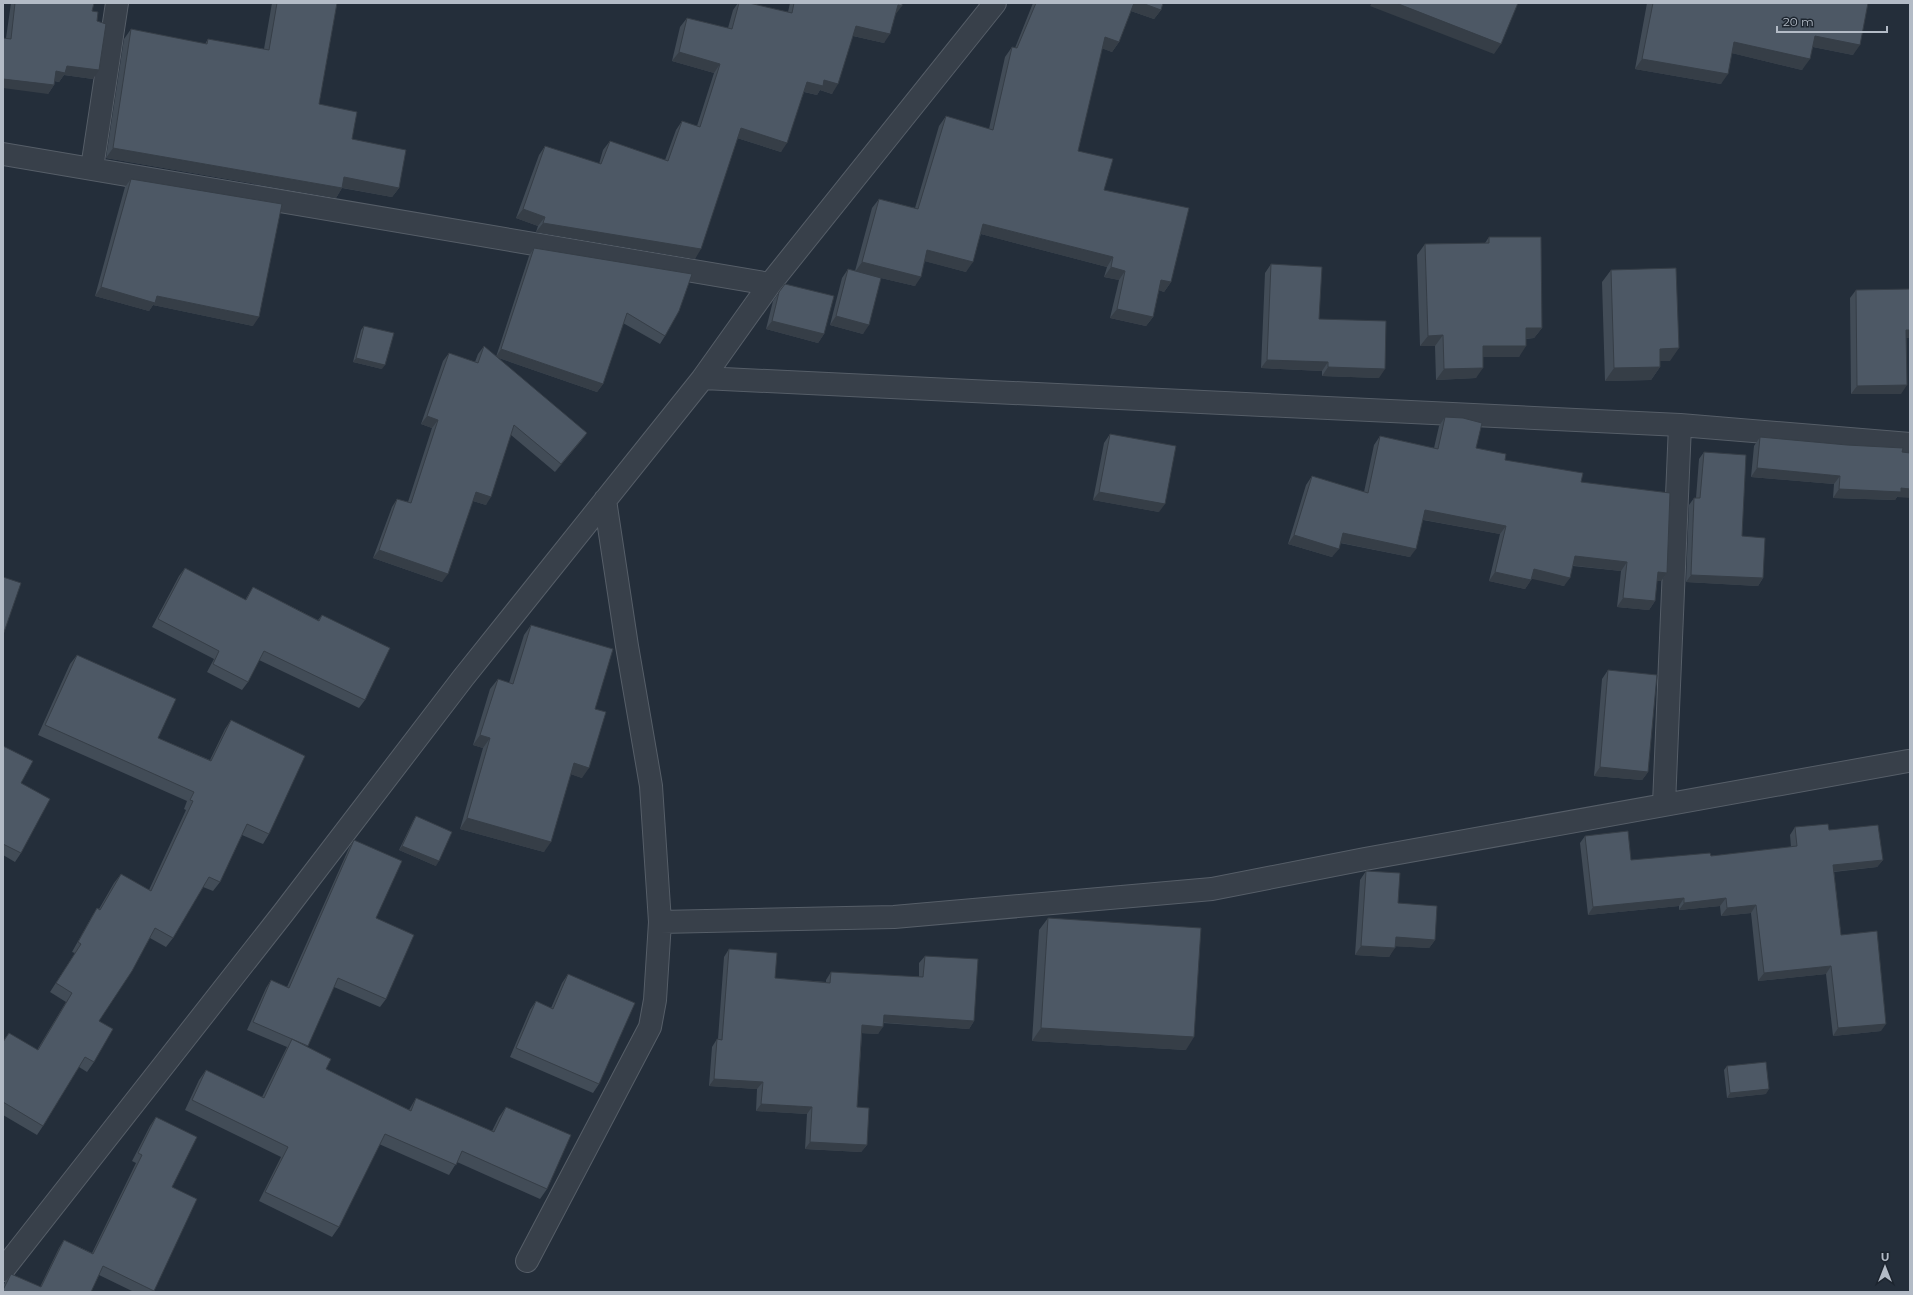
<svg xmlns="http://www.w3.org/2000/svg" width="1913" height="1295" viewBox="0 0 1913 1295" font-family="Montserrat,sans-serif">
  <rect width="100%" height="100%" fill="#242e3a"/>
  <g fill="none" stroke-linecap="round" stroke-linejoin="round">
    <g stroke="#565e68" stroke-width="24">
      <path id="minor" d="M 3,154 L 770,284
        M 92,168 L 117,3
        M 703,378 L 1680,425 L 1910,444
        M 1664,804 L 1680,425
        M 660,922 L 894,917 L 1212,889 L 1365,859 L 1908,761
        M 527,1261 L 650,1027 L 655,1000 L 660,922 L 651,786 L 627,646 L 605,500
        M 3,1270 L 284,912 L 463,678 L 703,378 L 770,284 L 995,3"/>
    </g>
    <use href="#minor" stroke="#38404a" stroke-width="22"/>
  </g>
  <path fill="#424c57" d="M 11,3 L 94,3 L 92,11 L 97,21 L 93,79 L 64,75 L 59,82 L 54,81 L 54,85 L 48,94 L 6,38 Z
    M 272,3 L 337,3 L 319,104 L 399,188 L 392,197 L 342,188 L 336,198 L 106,158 L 124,39 L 131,29 L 205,44 L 208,39 L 264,49 Z
    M 738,3 L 749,3 L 788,12 L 790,3 L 902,3 L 895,15 L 884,43 L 853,36 L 832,94 L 820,90 L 817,95 L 804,92 L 781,152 L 737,138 L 695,259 L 536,232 L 538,226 L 516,218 L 539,155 L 545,146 L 599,164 L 603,150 L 610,141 L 665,160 L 676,130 L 682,121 L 697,126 L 714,73 L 672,61 L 680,27 L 687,18 L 728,28 L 733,10 Z
    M 1033,3 L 1163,3 L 1161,10 L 1154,19 L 1131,11 L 1119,42 L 1112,52 L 1102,48 L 1078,151 L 1104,190 L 1171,282 L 1164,292 L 1159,290 L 1153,317 L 1146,326 L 1110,318 L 1119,280 L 1104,277 L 1107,267 L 981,234 L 966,272 L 925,261 L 915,286 L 881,278 L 863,334 L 830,325 L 842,278 L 848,269 L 855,271 L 872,208 L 879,199 L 915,208 L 939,126 L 946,116 L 989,129 L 1005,57 L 1012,47 L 1015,48 Z
    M 1647,3 L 1868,3 L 1853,55 L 1813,47 L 1802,70 L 1732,53 L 1721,84 L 1635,69 Z
    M 131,179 L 253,326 L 153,305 L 149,311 L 95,296 L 125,187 Z
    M 1489,237 L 1542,328 L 1534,338 L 1526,339 L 1519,357 L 1483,357 L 1476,378 L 1436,380 L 1435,346 L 1420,346 L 1417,255 L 1425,244 L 1485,243 Z
    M 534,248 L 665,336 L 660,344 L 623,323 L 603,384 L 597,392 L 496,357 L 587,433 L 581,441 L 555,472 L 511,435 L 486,505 L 473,501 L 442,582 L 373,558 L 392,507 L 397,499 L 408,502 L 432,428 L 421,424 L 443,361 L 449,353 L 475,362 L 478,354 L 484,346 L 496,357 L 529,256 Z
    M 1271,264 L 1319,319 L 1379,378 L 1322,376 L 1322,371 L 1261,368 L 1265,273 Z
    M 1611,270 L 1670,361 L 1660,361 L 1660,367 L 1651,380 L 1605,381 L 1602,282 Z
    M 785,284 L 824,334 L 818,343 L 766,329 L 773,301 Z
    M 1856,290 L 1910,338 L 1906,338 L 1901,394 L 1851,394 L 1850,298 Z
    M 364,326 L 382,369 L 353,362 L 361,330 Z
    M 1445,417 L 1476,448 L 1505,460 L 1581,482 L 1667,573 L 1661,581 L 1657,581 L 1655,601 L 1649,610 L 1617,607 L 1621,571 L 1573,566 L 1564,586 L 1532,578 L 1531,580 L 1525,589 L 1489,581 L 1500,534 L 1423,520 L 1410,557 L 1340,543 L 1332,557 L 1288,544 L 1306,485 L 1312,476 L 1364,492 L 1374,445 L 1380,436 L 1434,448 L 1439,426 Z
    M 1110,434 L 1159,512 L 1093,500 L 1104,443 Z
    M 1760,437 L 1902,452 L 1897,497 L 1895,500 L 1833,498 L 1834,484 L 1751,477 L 1754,446 Z
    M 1704,452 L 1742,536 L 1763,578 L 1758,586 L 1686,582 L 1689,505 L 1694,498 L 1696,498 L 1699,459 Z
    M 185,568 L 245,600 L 253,587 L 318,620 L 322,615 L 365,700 L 359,708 L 259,660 L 248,682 L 242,690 L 207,672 L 214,659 L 152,627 L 179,576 Z
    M 531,625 L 595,709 L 582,778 L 571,774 L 544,852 L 460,829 L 483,748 L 473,745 L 490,689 L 498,679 L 509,683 L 524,635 Z
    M 77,655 L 158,738 L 210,760 L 225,729 L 231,720 L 269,834 L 263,844 L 242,835 L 220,882 L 213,891 L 203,887 L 173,938 L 166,947 L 150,938 L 99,1021 L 94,1062 L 87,1072 L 79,1067 L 43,1126 L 37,1135 L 3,1115 L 3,1041 L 9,1033 L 37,1050 L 66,1002 L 50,992 L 75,953 L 72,952 L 91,918 L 97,908 L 99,909 L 114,883 L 121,874 L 149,890 L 186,810 L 184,809 L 187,801 L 38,735 L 70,664 Z
    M 1608,670 L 1648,772 L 1642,780 L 1594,776 L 1602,679 Z
    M 3,746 L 21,783 L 21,853 L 15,862 L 3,855 Z
    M 416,816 L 436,866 L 399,850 L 413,821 Z
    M 1795,827 L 1829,830 L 1883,860 L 1877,867 L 1834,872 L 1841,935 L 1881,1031 L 1833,1036 L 1826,974 L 1758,981 L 1751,913 L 1721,916 L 1720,906 L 1679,910 L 1679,906 L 1588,915 L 1580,843 L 1585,836 L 1631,860 L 1711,856 L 1791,847 L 1790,835 Z
    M 354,840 L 376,918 L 386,999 L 380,1007 L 334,987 L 307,1047 L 326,1069 L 409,1110 L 416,1098 L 492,1131 L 499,1117 L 506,1107 L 547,1189 L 540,1199 L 457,1162 L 449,1175 L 379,1144 L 339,1227 L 332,1237 L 259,1201 L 281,1157 L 185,1110 L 199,1080 L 206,1070 L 262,1097 L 287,1047 L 247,1030 L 266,988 L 271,980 L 287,987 L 349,848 Z
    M 1366,871 L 1435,940 L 1429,948 L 1395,946 L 1389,957 L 1355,955 L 1360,880 Z
    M 1048,918 L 1186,1050 L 1032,1041 L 1039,930 Z
    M 729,949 L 775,978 L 826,982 L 826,980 L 831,972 L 919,977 L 919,963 L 925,956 L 974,1021 L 969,1029 L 883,1023 L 878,1034 L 862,1033 L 857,1107 L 867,1145 L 861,1152 L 805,1149 L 807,1114 L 756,1111 L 757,1089 L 709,1086 L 712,1047 L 717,1039 L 718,1039 L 724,957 Z
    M 568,974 L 599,1084 L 593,1093 L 510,1057 L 530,1010 L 536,1001 L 551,1008 L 562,983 Z
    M 1727,1066 L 1766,1094 L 1727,1098 L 1724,1070 Z
    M 156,1117 L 172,1187 L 154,1291 L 153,1292 L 134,1292 L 99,1275 L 91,1292 L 3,1292 L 3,1287 L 5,1282 L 11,1274 L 40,1287 L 59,1248 L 64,1240 L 92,1253 L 136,1163 L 132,1161 L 150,1126 Z"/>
  <path fill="#363e47" d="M 1133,3 L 1142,3 L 1161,10 L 1154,19 L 1128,10 Z
    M 1372,3 L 1396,3 L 1501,44 L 1494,54 L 1370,6 Z
    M 898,5 L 902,6 L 895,15 Z
    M 856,26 L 890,34 L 884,43 L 849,35 Z
    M 1815,36 L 1860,45 L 1853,55 L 1808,46 Z
    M 1105,37 L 1119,42 L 1112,52 L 1098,47 Z
    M 1734,42 L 1810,59 L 1802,70 L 1727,52 Z
    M 679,52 L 720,64 L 714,73 L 672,61 Z
    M 1642,59 L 1728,74 L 1721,84 L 1635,69 Z
    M 67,66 L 99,70 L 93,79 L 64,75 L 59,82 L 50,79 L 56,71 Z
    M 3,79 L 54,85 L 48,94 L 3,88 Z
    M 824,80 L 838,84 L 832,94 L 820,90 L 817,95 L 801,91 L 807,82 Z
    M 741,128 L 787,143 L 781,152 L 734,137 Z
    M 113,148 L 342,188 L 336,198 L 106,158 Z
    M 344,177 L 399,188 L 392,197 L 338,187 Z
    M 523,209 L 545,217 L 538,226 L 516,218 Z
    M 543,223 L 701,249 L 695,259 L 536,232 Z
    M 983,224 L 1113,257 L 1107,267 L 977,233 Z
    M 927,250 L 973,262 L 966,272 L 920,260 Z
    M 862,262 L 921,277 L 915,286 L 855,272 Z
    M 1111,267 L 1125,271 L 1119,280 L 1104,277 Z
    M 1161,280 L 1171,282 L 1164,292 L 1155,289 Z
    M 101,287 L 157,296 L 259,317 L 253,326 L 153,305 L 149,311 L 95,296 Z
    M 1117,309 L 1153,317 L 1146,326 L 1110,318 Z
    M 836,316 L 869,325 L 863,334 L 830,325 Z
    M 772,321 L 824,334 L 818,343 L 766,329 Z
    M 1526,328 L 1542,328 L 1534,338 L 1519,339 Z
    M 1906,330 L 1910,330 L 1910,338 L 1900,338 Z
    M 1443,335 L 1435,346 L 1420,346 L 1428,336 Z
    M 1483,346 L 1526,346 L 1519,357 L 1475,357 Z
    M 1679,348 L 1670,361 L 1651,361 L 1660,349 Z
    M 501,349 L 603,384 L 597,392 L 496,357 Z
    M 356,358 L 385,365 L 382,369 L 353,362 Z
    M 1267,360 L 1328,362 L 1322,371 L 1261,368 Z
    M 1328,367 L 1385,369 L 1379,378 L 1322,376 Z
    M 1660,367 L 1651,380 L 1605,381 L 1614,368 Z
    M 1483,368 L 1476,378 L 1436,380 L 1444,369 Z
    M 1907,385 L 1901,394 L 1851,394 L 1857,386 Z
    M 427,416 L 438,420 L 432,428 L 421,424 Z
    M 587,433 L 581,441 L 555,472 L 561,464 Z
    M 1757,468 L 1840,476 L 1834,484 L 1751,477 Z
    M 1901,488 L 1910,489 L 1910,498 L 1897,497 L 1895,500 L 1833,498 L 1839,489 Z
    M 476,492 L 491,497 L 486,505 L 470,500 Z
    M 1099,492 L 1165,504 L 1159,512 L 1093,500 Z
    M 1425,510 L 1506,526 L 1500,534 L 1419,519 Z
    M 1343,533 L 1416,549 L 1410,557 L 1337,542 Z
    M 1294,535 L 1339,549 L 1332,557 L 1288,544 Z
    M 379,550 L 448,574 L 442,582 L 373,558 Z
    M 1575,556 L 1627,562 L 1621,571 L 1569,565 Z
    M 1534,569 L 1570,578 L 1564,586 L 1528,578 Z
    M 1495,572 L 1531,580 L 1525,589 L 1489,581 Z
    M 1658,572 L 1667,573 L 1661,581 L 1652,581 Z
    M 1691,575 L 1763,578 L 1758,586 L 1686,582 Z
    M 1623,598 L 1655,601 L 1649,610 L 1617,607 Z
    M 480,735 L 490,738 L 483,748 L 473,745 Z
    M 574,763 L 589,768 L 582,778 L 567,773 Z
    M 1600,767 L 1648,772 L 1642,780 L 1594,776 Z
    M 467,818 L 551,842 L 544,852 L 460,829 Z
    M 402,846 L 439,861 L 436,866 L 399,850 Z
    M 1883,860 L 1877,867 L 1828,872 L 1833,865 Z
    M 1684,898 L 1679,906 L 1588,915 L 1593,907 Z
    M 1726,898 L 1720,906 L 1679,910 L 1684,903 Z
    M 1756,905 L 1751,913 L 1721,916 L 1727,908 Z
    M 1396,937 L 1435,940 L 1429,948 L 1390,946 Z
    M 1361,946 L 1395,948 L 1389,957 L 1355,955 Z
    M 1831,966 L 1826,974 L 1758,981 L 1764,973 Z
    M 884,1015 L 974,1021 L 969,1029 L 878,1022 Z
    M 1886,1024 L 1881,1031 L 1833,1036 L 1838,1028 Z
    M 862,1025 L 883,1027 L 878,1034 L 857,1033 Z
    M 1041,1028 L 1194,1037 L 1186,1050 L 1032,1041 Z
    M 714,1079 L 763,1082 L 757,1089 L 709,1086 Z
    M 1769,1089 L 1766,1094 L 1727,1098 L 1730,1093 Z
    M 761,1104 L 812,1107 L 807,1114 L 756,1111 Z
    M 810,1142 L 867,1145 L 861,1152 L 805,1149 Z"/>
  <path fill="#4d5865" stroke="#363e47" d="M 15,3 L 94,3 L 92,11 L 98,12 L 97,21 L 106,24 L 99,70 L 67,66 L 65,73 L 56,71 L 54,85 L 3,79 L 3,38 L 11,39 Z
    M 277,3 L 337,3 L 319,104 L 357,112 L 352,139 L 406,150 L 399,188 L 344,177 L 342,188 L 113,148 L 131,29 L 207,44 L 208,39 L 269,50 Z
    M 739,3 L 749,3 L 792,13 L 794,3 L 902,3 L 902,6 L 898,5 L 890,34 L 856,26 L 838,84 L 824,80 L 823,86 L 807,82 L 787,143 L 741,128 L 701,249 L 543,223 L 545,217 L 523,209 L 545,146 L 601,164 L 610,141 L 668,161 L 682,121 L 700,127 L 720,64 L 679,52 L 687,18 L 732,29 Z
    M 1036,3 L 1134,3 L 1119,42 L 1105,37 L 1078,151 L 1113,159 L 1104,190 L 1189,208 L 1171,282 L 1161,280 L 1153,317 L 1117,309 L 1125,271 L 1111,267 L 1113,257 L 983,224 L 973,262 L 927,250 L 921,277 L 862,262 L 879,199 L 918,209 L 946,116 L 993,130 L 1012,47 L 1017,48 Z
    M 1142,3 L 1163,3 L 1161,10 Z
    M 1396,3 L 1518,3 L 1501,44 Z
    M 1653,3 L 1868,3 L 1860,45 L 1815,36 L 1810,59 L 1734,42 L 1728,74 L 1642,59 Z
    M 131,179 L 282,204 L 259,317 L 157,296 L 155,303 L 101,287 Z
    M 1489,237 L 1541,237 L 1542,328 L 1526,328 L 1526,346 L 1483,346 L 1483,368 L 1444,369 L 1443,335 L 1428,336 L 1425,244 L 1489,243 Z
    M 534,248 L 692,274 L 679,311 L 665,336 L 627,313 L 603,384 L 501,349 Z
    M 1271,264 L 1322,267 L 1319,319 L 1386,321 L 1385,369 L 1328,367 L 1328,362 L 1267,360 Z
    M 1676,268 L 1679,348 L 1660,349 L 1660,367 L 1614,368 L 1611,270 Z
    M 848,269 L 881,278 L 869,325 L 836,316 Z
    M 785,284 L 834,296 L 824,334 L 772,321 L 779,292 Z
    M 1910,289 L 1910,330 L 1906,330 L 1907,385 L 1857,386 L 1856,290 Z
    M 364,326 L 394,333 L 385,365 L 356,358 Z
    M 484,346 L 587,433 L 561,464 L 514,425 L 491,497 L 476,492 L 448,574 L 379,550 L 397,499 L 411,503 L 438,420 L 427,416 L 449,353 L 478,363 Z
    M 1445,417 L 1463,418 L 1482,423 L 1476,448 L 1506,454 L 1505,460 L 1583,473 L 1581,482 L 1670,493 L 1667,573 L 1658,572 L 1655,601 L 1623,598 L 1627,562 L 1575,556 L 1570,578 L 1534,569 L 1531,580 L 1495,572 L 1506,526 L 1425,510 L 1416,549 L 1343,533 L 1339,549 L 1294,535 L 1312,476 L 1368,493 L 1380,436 L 1438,449 Z
    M 1110,434 L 1176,446 L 1165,504 L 1099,492 Z
    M 1760,437 L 1847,445 L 1903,448 L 1902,452 L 1910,453 L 1910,489 L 1901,488 L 1901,492 L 1839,489 L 1840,476 L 1757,468 Z
    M 1704,452 L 1746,455 L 1742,536 L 1765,538 L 1763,578 L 1691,575 L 1694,498 L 1700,498 Z
    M 185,568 L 246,600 L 253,587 L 319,621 L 322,615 L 390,648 L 365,700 L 264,651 L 248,682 L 213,664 L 219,651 L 158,619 Z
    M 3,577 L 21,583 L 3,635 Z
    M 531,625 L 613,649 L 595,709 L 606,712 L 589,768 L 574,763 L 551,842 L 467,818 L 490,738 L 480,735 L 498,679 L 513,684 Z
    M 77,655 L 176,699 L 158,738 L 211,761 L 231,720 L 305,756 L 269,834 L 247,824 L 220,882 L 209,877 L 173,938 L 155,928 L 132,971 L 99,1021 L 113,1029 L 94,1062 L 85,1057 L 43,1126 L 3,1102 L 3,1042 L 9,1033 L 38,1050 L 72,993 L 56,983 L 81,944 L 78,942 L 97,908 L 100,910 L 121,874 L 151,891 L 193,801 L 190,800 L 194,792 L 45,725 Z
    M 1608,670 L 1657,675 L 1648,772 L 1600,767 Z
    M 3,746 L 33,761 L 21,783 L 50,799 L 21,853 L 3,844 Z
    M 416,816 L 452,832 L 439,861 L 402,846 Z
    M 1828,824 L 1829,830 L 1878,825 L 1883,860 L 1833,865 L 1841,935 L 1877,931 L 1886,1024 L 1838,1028 L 1831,966 L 1764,973 L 1756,905 L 1727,908 L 1726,898 L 1684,903 L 1684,898 L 1593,907 L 1585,836 L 1628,831 L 1631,860 L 1710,853 L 1711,856 L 1797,846 L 1795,827 Z
    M 354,840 L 402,861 L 376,918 L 414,935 L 386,999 L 338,978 L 308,1046 L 253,1022 L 271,980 L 289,988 Z
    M 1366,871 L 1400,873 L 1398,903 L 1437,906 L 1435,940 L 1396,937 L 1395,948 L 1361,946 Z
    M 1048,918 L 1201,928 L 1194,1037 L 1041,1028 Z
    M 729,949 L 777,953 L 775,978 L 830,983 L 831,972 L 923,977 L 925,956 L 978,959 L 974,1021 L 884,1015 L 883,1027 L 862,1025 L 857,1107 L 869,1108 L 867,1145 L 810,1142 L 812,1107 L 761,1104 L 763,1082 L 714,1079 L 717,1039 L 722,1040 Z
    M 568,974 L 635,1003 L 599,1084 L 516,1048 L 536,1001 L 553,1009 Z
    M 292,1039 L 331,1059 L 326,1069 L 411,1111 L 416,1098 L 494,1132 L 506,1107 L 571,1135 L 547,1189 L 462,1151 L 456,1165 L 385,1134 L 339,1227 L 265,1192 L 288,1147 L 192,1100 L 206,1070 L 264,1098 Z
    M 1766,1062 L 1769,1089 L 1730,1093 L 1727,1066 Z
    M 156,1117 L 197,1137 L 172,1187 L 197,1199 L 154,1291 L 103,1266 L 91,1292 L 3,1292 L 3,1290 L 11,1274 L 41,1287 L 64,1240 L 93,1254 L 142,1155 L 138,1153 Z"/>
  <rect width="1913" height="1295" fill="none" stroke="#b3bbc6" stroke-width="8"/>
  <g transform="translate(1885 1267)" stroke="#1d252f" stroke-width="3" paint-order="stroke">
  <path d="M0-3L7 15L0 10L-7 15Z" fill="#b3bbc6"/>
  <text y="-6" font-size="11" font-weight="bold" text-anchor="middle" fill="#b3bbc6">U</text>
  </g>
  <path d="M1777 26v6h110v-6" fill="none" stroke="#b3bbc6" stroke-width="2"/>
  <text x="1783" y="26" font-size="12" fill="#b3bbc6" stroke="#1d252f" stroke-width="3" paint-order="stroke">20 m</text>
</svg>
